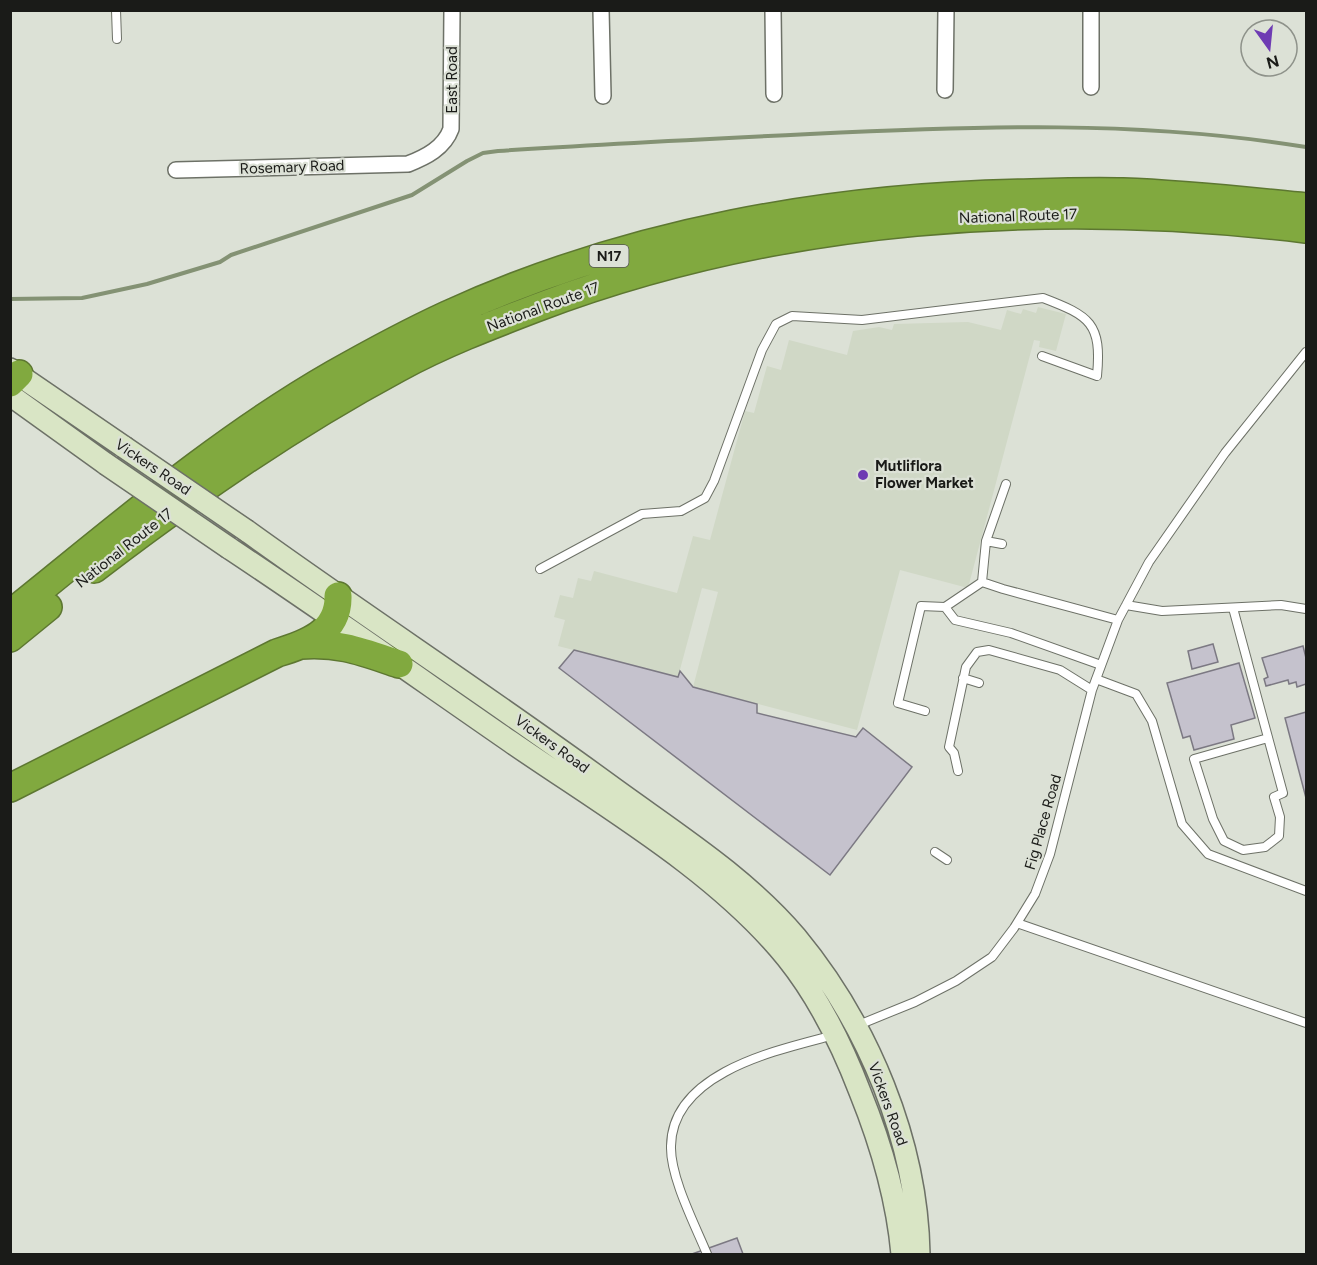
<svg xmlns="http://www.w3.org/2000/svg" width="1317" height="1265" viewBox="0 0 1317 1265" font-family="Figtree,sans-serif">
  <rect width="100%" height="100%" fill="#dce1d6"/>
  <path fill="#d0d8c6" d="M 1038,307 L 1066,314 L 1056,351 L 1039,347 L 1040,341 L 1034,340 L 968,588 L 900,570 L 857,730 L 693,687 L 718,592 L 702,588 L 678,677 L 558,646 L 565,620 L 554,617 L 560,595 L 573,598 L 578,578 L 591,581 L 594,571 L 677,593 L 693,536 L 710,540 L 745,411 L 754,413 L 767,366 L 781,370 L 789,340 L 847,355 L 853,331 L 879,327 L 892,330 L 894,324 L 968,322 L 1001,330 L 1007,310 L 1021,314 L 1023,309 L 1036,313 Z"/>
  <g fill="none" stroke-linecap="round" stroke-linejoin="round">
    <path stroke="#849274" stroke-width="4" d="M 10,299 L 82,298 L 147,284 L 220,262 L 231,255 L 412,195 L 467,161 L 483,153 L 498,151 C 602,144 706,139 810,134 C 978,126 1140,120 1306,147"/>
  </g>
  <path fill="#c5c2cd" stroke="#7c7983" stroke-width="1.5" d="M 1213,644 L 1218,662 L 1192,669 L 1188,651 Z
    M 1303,646 L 1306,658 L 1306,684 L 1297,687 L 1296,682 L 1289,684 L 1288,680 L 1266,686 L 1264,679 L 1268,677 L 1262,658 Z
    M 574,650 L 678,677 L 680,671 L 693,687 L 757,704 L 757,713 L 856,737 L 863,728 L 912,767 L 830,875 L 559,668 Z
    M 1239,663 L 1255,718 L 1231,725 L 1234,739 L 1194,750 L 1190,736 L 1183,738 L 1167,683 Z
    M 1306,712 L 1306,798 L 1285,718 Z
    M 737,1238 L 743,1254 L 692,1254 Z"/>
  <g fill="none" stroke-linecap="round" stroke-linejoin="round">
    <g stroke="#6d7167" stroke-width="10">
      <path id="service" d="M 116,10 L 117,39
        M 986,541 L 1002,544
        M 540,569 L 642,514 L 681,511 L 705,498 L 714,481 L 762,350 L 776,324 L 792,316 L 862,320 L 1043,298 C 1090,316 1102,323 1097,376 L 1042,356
        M 982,582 L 1003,589 L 1118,620
        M 982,582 L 986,541 L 1006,484
        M 1126,605 L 1162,611 L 1281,605 L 1306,609
        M 945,607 L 955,620 L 1011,633 L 1101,665
        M 1233,608 L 1283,793 L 1274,797 L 1280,817 L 1279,836 L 1265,847 L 1243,850 L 1224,841 L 1213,819 L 1194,759 L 1268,738
        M 963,678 L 979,683
        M 1096,679 L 1136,694 L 1152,721 L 1182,824 L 1208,854 L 1306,891
        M 925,711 L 898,703 L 921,606 L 945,607 L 982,582
        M 958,771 L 954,753 L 949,747 L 966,667 L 977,652 L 989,650 L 1060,670 L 1092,690
        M 935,852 L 947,860
        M 1017,923 L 1306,1023
        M 856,1026 L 915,1002 L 956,981 L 992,957 L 1014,928 L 1035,894 L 1050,854 L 1092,690 L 1118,620 L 1149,562 L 1225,453 L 1306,352
        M 707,1254 C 695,1225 670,1177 671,1146 C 672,1072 778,1050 834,1035"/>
    </g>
    <g stroke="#6d7167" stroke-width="18">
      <path id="minor" d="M 601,10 L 603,96
        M 773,10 L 774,94
        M 1091,10 L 1091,87
        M 945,90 L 946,10
        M 176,170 L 408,164 C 426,157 444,148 451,129 L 452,10"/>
    </g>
    <g stroke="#6d7167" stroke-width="24">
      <path id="secondary" d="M 10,369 L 124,447
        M 10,395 L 106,464
        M 247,531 C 369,619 495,701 616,790 C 678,835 746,878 796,937 C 868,1024 917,1141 919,1254
        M 229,548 C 324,611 417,677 511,742 C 602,805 717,871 787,958 C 819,998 842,1045 860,1092 C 881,1144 897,1198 902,1254"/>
    </g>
    <g stroke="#5d7731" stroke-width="30">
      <path id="motorway" d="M 10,383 L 19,374
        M 94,569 C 191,495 290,426 398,368 C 442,344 489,326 536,308 C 781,215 1048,198 1306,229
        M 10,614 C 115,530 217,441 334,374 C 371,353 408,333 447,315 C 629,232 832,196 1031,193 C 1062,192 1093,191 1123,192 C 1185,194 1245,201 1306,207
        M 10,638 L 48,607
        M 301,645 C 340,642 363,652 399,664
        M 10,788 L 277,653 C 306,644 339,633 338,596"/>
    </g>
    <use href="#service" stroke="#fff" stroke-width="8"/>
    <use href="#minor" stroke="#fff" stroke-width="15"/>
    <use href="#secondary" stroke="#d9e5c5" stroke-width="21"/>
    <use href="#motorway" stroke="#81a93f" stroke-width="27"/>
    <g stroke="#6d7167" stroke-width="24" stroke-linecap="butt">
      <path id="secondary-bridge" d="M 124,447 L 247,531
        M 106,464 L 229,548"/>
    </g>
    <use href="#secondary-bridge" stroke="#d9e5c5" stroke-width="21"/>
  </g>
  <circle fill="#6e3bb3" stroke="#dce1d6" stroke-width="2" cx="863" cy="475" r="6"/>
  <g text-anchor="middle" stroke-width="4.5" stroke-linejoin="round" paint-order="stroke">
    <rect fill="#dce1d6" stroke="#545651" stroke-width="1.5" x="589.5" y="245" width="39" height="22" rx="4.5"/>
    <g font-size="14" font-weight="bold" fill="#1a1b18">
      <text x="609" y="261">N17</text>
    </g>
    <g font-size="15" fill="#1a1b18" stroke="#dce1d6">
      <text transform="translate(452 80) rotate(-90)" y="5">East Road</text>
      <text transform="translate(292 167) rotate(-2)" y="5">Rosemary Road</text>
      <text transform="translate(1018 216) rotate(-2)" y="5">National Route 17</text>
      <text transform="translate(543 307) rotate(-20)" y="5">National Route 17</text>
      <text transform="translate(153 467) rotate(34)" y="5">Vickers Road</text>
      <text transform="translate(124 548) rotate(-38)" y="5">National Route 17</text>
      <text transform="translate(552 744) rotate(36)" y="5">Vickers Road</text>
      <text transform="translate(1043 822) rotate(-74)" y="5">Fig Place Road</text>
      <text transform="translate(888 1104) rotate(70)" y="5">Vickers Road</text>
    </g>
    <g font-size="15" font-weight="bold" fill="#1a1b18" stroke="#dce1d6" text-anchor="start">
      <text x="875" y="471">Mutliflora<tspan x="875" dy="17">Flower Market</tspan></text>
    </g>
  </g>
  <rect width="1317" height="1265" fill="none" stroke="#1a1b18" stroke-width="24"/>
  <g transform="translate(1269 48) rotate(165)"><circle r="28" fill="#dce1d6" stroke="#8e928a" stroke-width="1.5"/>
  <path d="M0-4.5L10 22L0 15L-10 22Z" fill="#6e3bb3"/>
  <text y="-9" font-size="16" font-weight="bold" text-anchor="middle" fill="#1a1b18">N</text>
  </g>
</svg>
